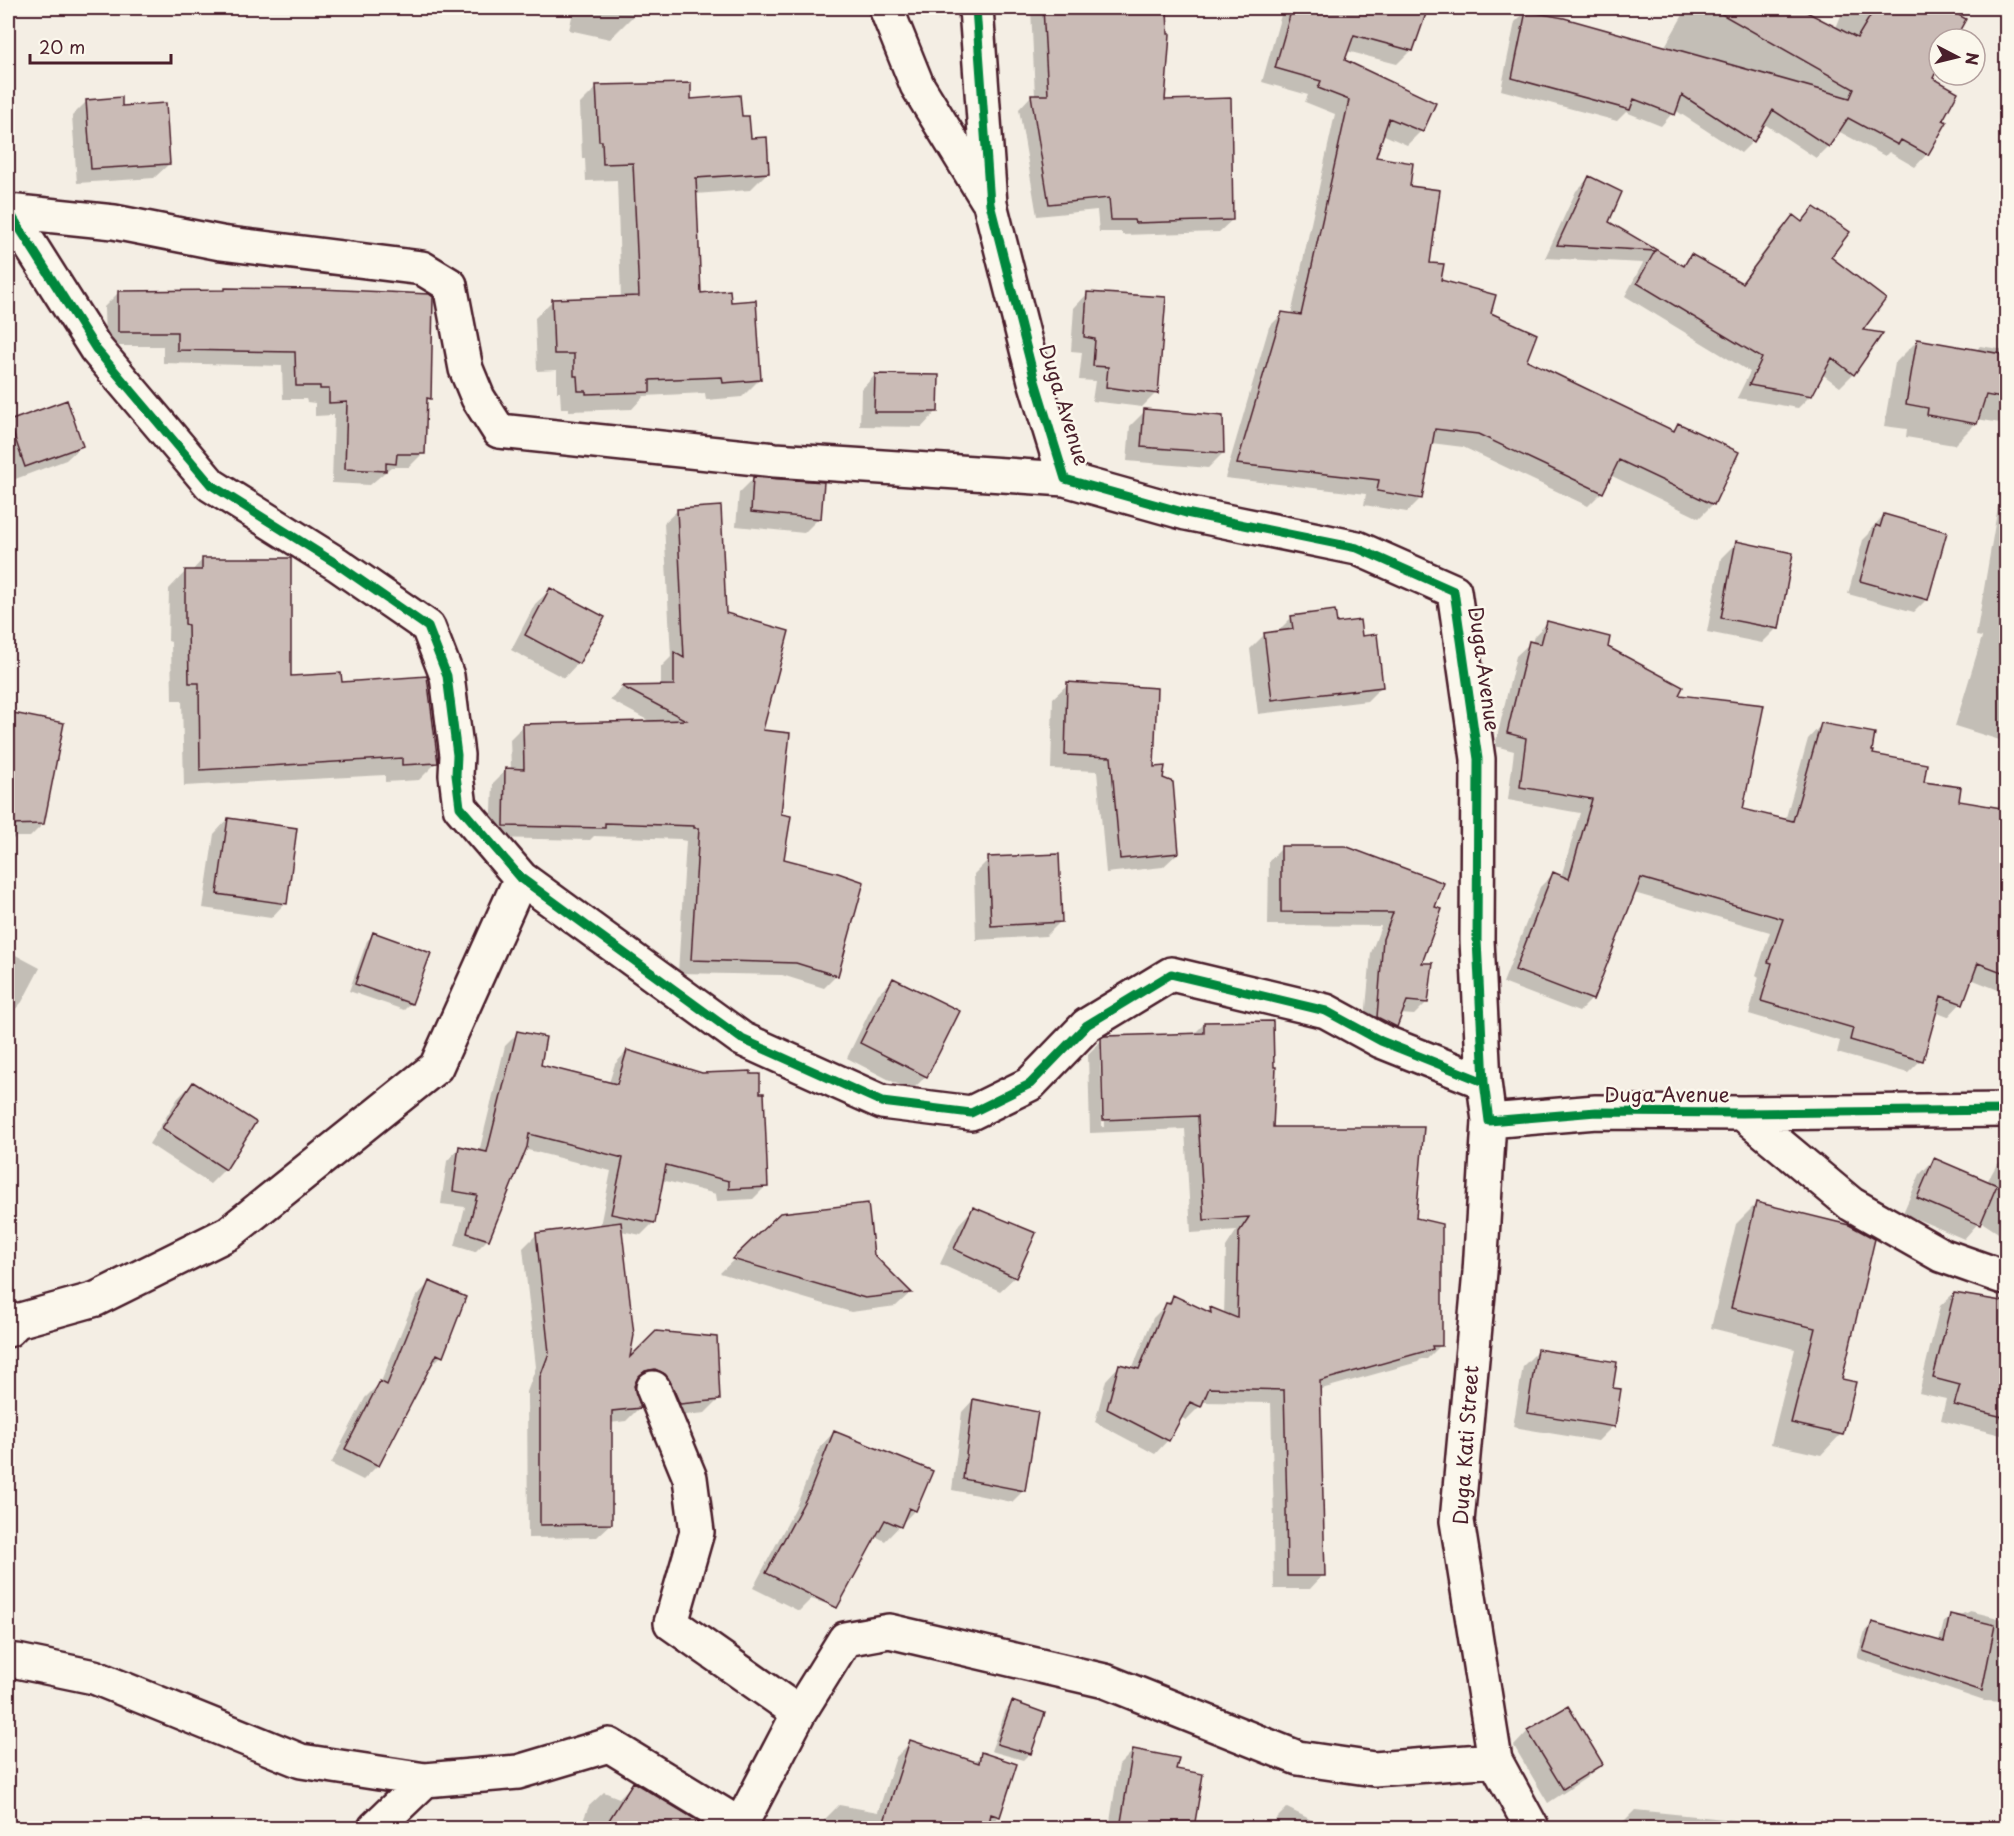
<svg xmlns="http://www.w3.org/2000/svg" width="2014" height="1836" viewBox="0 0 2014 1836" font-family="'Playpen Sans',sans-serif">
  <rect width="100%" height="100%" fill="#f4eee4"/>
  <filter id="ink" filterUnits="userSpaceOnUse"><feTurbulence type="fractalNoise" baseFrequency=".0167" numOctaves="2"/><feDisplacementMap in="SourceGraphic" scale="12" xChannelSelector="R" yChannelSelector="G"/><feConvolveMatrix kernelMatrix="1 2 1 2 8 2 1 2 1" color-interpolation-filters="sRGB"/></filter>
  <g filter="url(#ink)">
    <path fill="#0003" fill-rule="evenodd" d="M 574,8 L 634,8 L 632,17 L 610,39 L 569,30 Z
      M 1031,8 L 1166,8 L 1164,101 L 1232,220 L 1219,232 L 1122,235 L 1122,232 L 1099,232 L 1097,210 L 1037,216 L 1019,109 L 1031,96 L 1035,96 Z
      M 1283,8 L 1426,8 L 1411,50 L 1397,64 L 1347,51 L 1343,61 L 1421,131 L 1407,145 L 1382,134 L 1373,158 L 1408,187 L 1428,264 L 1439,281 L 1489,314 L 1525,360 L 1671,431 L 1678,425 L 1713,504 L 1699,518 L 1610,475 L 1602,492 L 1588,506 L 1463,447 L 1431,443 L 1421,498 L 1407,512 L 1364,505 L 1366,494 L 1225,478 L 1269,327 L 1283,313 L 1291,315 L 1335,114 L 1305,102 L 1308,95 L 1262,82 Z
      M 1687,8 L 1785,8 L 1801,16 L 1836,28 L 1844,8 L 1956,8 L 1953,13 L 1953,39 L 1939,39 L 1939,63 L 1930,78 L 1941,121 L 1945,123 L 1927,154 L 1915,167 L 1889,152 L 1885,156 L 1838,131 L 1828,146 L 1816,158 L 1763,123 L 1753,141 L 1741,153 L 1675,110 L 1661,126 L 1626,112 L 1617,121 L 1501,90 L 1515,22 L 1527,10 L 1664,48 Z
      M 597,87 L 689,100 L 740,118 L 749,140 L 768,172 L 750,190 L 695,194 L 700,294 L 729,303 L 760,379 L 742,397 L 706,400 L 705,393 L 644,396 L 632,409 L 569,411 L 569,408 L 561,408 L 560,392 L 557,392 L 557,370 L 537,371 L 535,318 L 553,300 L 621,298 L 617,180 L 586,181 L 585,158 L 582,158 L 580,104 Z
      M 87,101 L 121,108 L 169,164 L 154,178 L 77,183 L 72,116 Z
      M 1589,178 L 1607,222 L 1682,266 L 1692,256 L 1740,284 L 1780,230 L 1793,217 L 1800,222 L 1814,209 L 1829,257 L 1860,331 L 1853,374 L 1840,387 L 1822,374 L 1811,395 L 1798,408 L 1737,398 L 1750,372 L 1625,296 L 1643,263 L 1545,258 L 1576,191 Z
      M 224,292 L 429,398 L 425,402 L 423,453 L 409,467 L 391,467 L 370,485 L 332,483 L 334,415 L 315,416 L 315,403 L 307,402 L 306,399 L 283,399 L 282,366 L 163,363 L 163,346 L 105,346 L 104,307 L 118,293 Z
      M 1088,293 L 1156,393 L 1142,407 L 1092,401 L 1095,381 L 1079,380 L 1082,352 L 1071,351 L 1074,308 Z
      M 1917,341 L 1976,351 L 1980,346 L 2006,350 L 2006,424 L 1977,419 L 1976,423 L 1954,445 L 1906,437 L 1907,429 L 1884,426 L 1895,363 Z
      M 875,375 L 936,412 L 922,427 L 860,426 L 861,390 Z
      M 1145,411 L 1223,453 L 1208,468 L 1127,461 L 1130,426 Z
      M 10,422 L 81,446 L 66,460 L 10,481 L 8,473 L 8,424 Z
      M 2006,459 L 2006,742 L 1955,726 L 1982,637 L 1976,636 Z
      M 754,478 L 819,518 L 804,533 L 736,526 L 739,493 Z
      M 678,510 L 724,614 L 761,731 L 779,815 L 783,860 L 837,975 L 824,988 L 782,975 L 678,973 L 686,841 L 681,840 L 681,839 L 594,836 L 590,840 L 491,838 L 493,783 L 506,770 L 511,770 L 510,739 L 523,726 L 653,723 L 610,700 L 622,688 L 661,687 L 661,667 L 671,657 L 664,523 Z
      M 1884,515 L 1927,599 L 1914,612 L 1848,594 L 1863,540 L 1869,534 L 1871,529 Z
      M 1736,543 L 1777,628 L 1762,643 L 1707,632 L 1721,558 Z
      M 203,559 L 290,678 L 340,683 L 436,763 L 419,780 L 385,782 L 385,775 L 184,786 L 182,700 L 172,700 L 171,642 L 168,641 L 169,589 L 186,571 L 191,572 Z
      M 550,590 L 578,663 L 564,678 L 511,650 L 535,604 Z
      M 1292,617 L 1336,624 L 1361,638 L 1382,686 L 1367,701 L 1258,714 L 1250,649 L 1265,634 L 1277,632 Z
      M 1547,623 L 1606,647 L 1677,696 L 1741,810 L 1785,821 L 1808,739 L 1821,725 L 1957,802 L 2006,811 L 2006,993 L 1971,979 L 1961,1003 L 1948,1017 L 1935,1012 L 1921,1060 L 1908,1073 L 1837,1053 L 1840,1041 L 1749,1014 L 1759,977 L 1756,975 L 1770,932 L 1634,893 L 1592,999 L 1579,1012 L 1503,983 L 1540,887 L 1553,874 L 1561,877 L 1580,813 L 1508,800 L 1514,751 L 1495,746 L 1516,656 L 1530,643 L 1532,643 L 1534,636 Z
      M 1068,684 L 1161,779 L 1178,853 L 1163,867 L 1106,873 L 1097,771 L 1051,769 L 1053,698 Z
      M 8,714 L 62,724 L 43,824 L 30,837 L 15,837 L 11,841 L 8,841 Z
      M 228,819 L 285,903 L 271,918 L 203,908 L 214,834 Z
      M 1282,848 L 1433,908 L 1420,964 L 1427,1002 L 1414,1015 L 1400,1014 L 1396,1026 L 1383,1039 L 1364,1030 L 1371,953 L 1381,926 L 1268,925 L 1269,861 Z
      M 989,859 L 1061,921 L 1046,936 L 976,940 L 974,874 Z
      M 374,934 L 411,1003 L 404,1010 L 349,991 L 367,941 Z
      M 8,951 L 40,968 L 22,1002 L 8,1017 Z
      M 893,980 L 926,1076 L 911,1091 L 847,1058 L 878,994 Z
      M 1204,1024 L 1272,1129 L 1414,1219 L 1441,1345 L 1427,1359 L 1421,1359 L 1418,1362 L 1318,1390 L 1323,1575 L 1310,1589 L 1274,1589 L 1273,1524 L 1274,1522 L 1271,1403 L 1202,1402 L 1200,1406 L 1186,1420 L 1180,1417 L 1168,1440 L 1155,1454 L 1095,1422 L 1106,1380 L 1119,1366 L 1132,1369 L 1153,1318 L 1174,1297 L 1207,1313 L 1211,1309 L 1224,1315 L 1226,1247 L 1237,1230 L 1191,1233 L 1185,1129 L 1090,1133 L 1088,1054 L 1102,1040 L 1193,1035 ZM 1100,1049 L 1103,1049 L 1105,1127 L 1102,1127 Z
      M 518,1033 L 540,1066 L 609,1083 L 615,1064 L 627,1051 L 766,1186 L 753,1199 L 717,1201 L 716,1194 L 662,1180 L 654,1222 L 641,1235 L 621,1231 L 627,1361 L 657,1333 L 719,1399 L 705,1413 L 667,1417 L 641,1382 L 634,1383 L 634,1396 L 639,1408 L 626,1421 L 610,1423 L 611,1524 L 597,1537 L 528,1538 L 527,1392 L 536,1367 L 523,1248 L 537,1234 L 600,1226 L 611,1171 L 524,1149 L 488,1239 L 475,1252 L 455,1246 L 465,1207 L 441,1204 L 447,1161 L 459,1148 L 479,1152 L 505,1046 Z
      M 193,1083 L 254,1123 L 225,1169 L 210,1184 L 149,1144 L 178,1098 Z
      M 2006,1155 L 2006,1238 L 1980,1221 L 1964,1239 L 1903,1213 L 1920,1174 L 1934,1160 L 1987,1182 L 1996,1166 Z
      M 1757,1203 L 1840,1380 L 1841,1434 L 1821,1455 L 1771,1444 L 1795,1349 L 1711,1328 L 1736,1224 Z
      M 973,1209 L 1015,1277 L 1000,1291 L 940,1264 L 959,1224 Z
      M 780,1215 L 873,1256 L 910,1293 L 896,1306 L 851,1312 L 720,1273 Z
      M 429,1283 L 441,1356 L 428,1369 L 377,1466 L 363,1480 L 331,1464 L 365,1398 L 381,1382 L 415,1298 Z
      M 1955,1292 L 2006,1316 L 2006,1430 L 2001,1435 L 1941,1420 L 1946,1399 L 1919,1393 L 1940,1306 Z
      M 1538,1351 L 1611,1389 L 1613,1426 L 1598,1441 L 1513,1427 L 1523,1366 Z
      M 973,1400 L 1024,1490 L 1012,1502 L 952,1490 L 962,1412 Z
      M 834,1432 L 915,1510 L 885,1541 L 875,1536 L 845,1590 L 830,1605 L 811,1599 L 799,1611 L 753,1588 L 796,1507 L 820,1447 Z
      M 1970,1611 L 2006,1620 L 2006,1702 L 1984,1701 L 1857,1658 L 1865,1631 L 1872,1624 L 1939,1642 L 1944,1622 L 1951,1615 L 1959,1617 L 1964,1613 L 1967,1614 Z
      M 1013,1703 L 1030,1753 L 1023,1760 L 991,1751 L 1006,1710 Z
      M 1528,1731 L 1601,1764 L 1586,1778 L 1548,1803 L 1514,1746 Z
      M 911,1742 L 973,1763 L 982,1754 L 1015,1765 L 994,1828 L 823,1828 L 824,1820 L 839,1805 L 878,1812 L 896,1757 Z
      M 1133,1751 L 1175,1770 L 1202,1775 L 1192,1828 L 1109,1828 L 1119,1765 Z
      M 633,1784 L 705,1828 L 580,1828 L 589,1806 L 604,1792 L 619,1798 Z
      M 1287,1808 L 1328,1828 L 1270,1828 L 1273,1822 Z
      M 1635,1810 L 1744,1821 L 1743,1828 L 1621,1828 L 1621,1824 Z
      M 441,1820 L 466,1828 L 433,1828 Z"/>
    <path fill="#cabbb6" stroke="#4a1f2b" stroke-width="1.5" d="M 1043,8 L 1167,8 L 1168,34 L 1170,34 L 1165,100 L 1231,98 L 1233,220 L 1135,223 L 1134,220 L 1111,220 L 1109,198 L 1049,204 L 1031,95 L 1048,95 Z
      M 1292,8 L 1428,8 L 1413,51 L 1354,35 L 1345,60 L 1436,103 L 1423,132 L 1389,118 L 1376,157 L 1413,163 L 1410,186 L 1440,190 L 1430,263 L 1444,264 L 1441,280 L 1496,295 L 1491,313 L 1537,334 L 1527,360 L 1674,431 L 1678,423 L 1739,452 L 1714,505 L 1619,460 L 1603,493 L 1478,434 L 1435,429 L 1422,499 L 1377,491 L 1379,480 L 1237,464 L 1282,312 L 1301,315 L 1349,100 L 1318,88 L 1321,81 L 1275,68 Z
      M 1711,8 L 1799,8 L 1857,38 L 1875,8 L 1946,8 L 1966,19 L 1955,39 L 1939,39 L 1939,66 L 1933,78 L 1958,92 L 1943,120 L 1947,122 L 1928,155 L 1901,140 L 1898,145 L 1848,118 L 1829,147 L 1773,110 L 1754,142 L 1682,95 L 1675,115 L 1634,99 L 1630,110 L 1512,78 L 1526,11 L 1564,18 L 1850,98 L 1854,89 Z
      M 691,83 L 691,99 L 740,95 L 742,116 L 749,116 L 751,138 L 767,137 L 769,173 L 696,178 L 701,293 L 730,290 L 731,302 L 756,300 L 761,380 L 723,383 L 722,377 L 650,380 L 650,392 L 586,394 L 586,391 L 578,391 L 577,376 L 574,376 L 574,354 L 554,354 L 552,299 L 639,296 L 633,163 L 603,164 L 602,141 L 599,141 L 596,85 Z
      M 122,97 L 122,106 L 166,103 L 170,164 L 91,169 L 86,100 Z
      M 1589,176 L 1622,192 L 1609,222 L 1684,266 L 1691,254 L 1742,283 L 1793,215 L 1802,222 L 1814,207 L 1850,232 L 1831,257 L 1886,299 L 1863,330 L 1883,333 L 1854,375 L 1832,358 L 1812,396 L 1749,385 L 1762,358 L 1637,283 L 1655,251 L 1557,245 Z
      M 225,288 L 321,289 L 429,294 L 433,297 L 431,399 L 427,398 L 425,454 L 397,454 L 396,464 L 386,463 L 386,471 L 345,469 L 347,402 L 329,403 L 329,389 L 320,389 L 320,386 L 296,386 L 295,352 L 177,350 L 177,332 L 118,332 L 118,291 L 225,290 Z
      M 1087,292 L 1166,297 L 1158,394 L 1106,387 L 1108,367 L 1093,366 L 1095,339 L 1084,337 Z
      M 1917,339 L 2007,355 L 2007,399 L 1986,395 L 1977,424 L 1927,415 L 1928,408 L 1906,404 Z
      M 875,374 L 939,375 L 938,412 L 874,412 Z
      M 67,400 L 83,446 L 25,467 L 9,421 Z
      M 1144,409 L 1223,416 L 1224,453 L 1141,447 Z
      M 753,477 L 824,482 L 821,519 L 751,512 Z
      M 721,506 L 726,613 L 789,631 L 763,730 L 790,733 L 781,814 L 791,816 L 784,859 L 838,873 L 864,882 L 838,976 L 796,963 L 691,960 L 699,828 L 694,828 L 694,826 L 605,823 L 605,828 L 504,826 L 505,768 L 524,769 L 523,724 L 686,720 L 621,686 L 674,685 L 674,652 L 684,658 L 677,509 Z
      M 1884,514 L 1947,532 L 1928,600 L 1860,581 L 1876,525 L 1880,527 Z
      M 1736,541 L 1793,553 L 1779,629 L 1721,618 Z
      M 202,558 L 291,558 L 291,676 L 341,673 L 342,682 L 427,676 L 438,763 L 402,765 L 402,758 L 200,770 L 199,683 L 189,683 L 188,625 L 185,624 L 185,570 L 202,570 Z
      M 550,588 L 605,617 L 579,664 L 525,635 Z
      M 1335,610 L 1337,623 L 1360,620 L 1362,636 L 1377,634 L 1383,687 L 1272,700 L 1264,633 L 1293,629 L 1291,616 Z
      M 1547,621 L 1610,637 L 1608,647 L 1683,687 L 1679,695 L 1764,705 L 1743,809 L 1793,821 L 1821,723 L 1875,733 L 1872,751 L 1874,751 L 1873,754 L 1927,764 L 1924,782 L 1961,787 L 1959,801 L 2007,809 L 2007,974 L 1978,963 L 1963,1004 L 1941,996 L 1923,1061 L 1850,1040 L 1853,1028 L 1761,1001 L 1772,963 L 1768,962 L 1783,919 L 1641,878 L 1593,1000 L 1515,970 L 1553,872 L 1569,879 L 1592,799 L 1520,787 L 1526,738 L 1507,733 L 1529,641 L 1541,644 Z
      M 1067,682 L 1157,688 L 1154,767 L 1165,766 L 1163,778 L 1173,782 L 1179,853 L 1120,859 L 1111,757 L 1065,755 Z
      M 8,712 L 64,723 L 44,824 L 8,825 Z
      M 228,818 L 297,828 L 287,904 L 217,894 Z
      M 1281,846 L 1345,846 L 1444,883 L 1435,907 L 1442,909 L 1422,963 L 1433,963 L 1428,1003 L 1407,1001 L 1397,1027 L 1377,1017 L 1383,939 L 1393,913 L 1281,912 Z
      M 1059,854 L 1062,922 L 991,926 L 988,857 Z
      M 373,932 L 431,953 L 412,1004 L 355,984 Z
      M 893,978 L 960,1011 L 927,1077 L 860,1043 Z
      M 1273,1021 L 1274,1067 L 1276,1067 L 1273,1127 L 1424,1127 L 1416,1218 L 1442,1224 L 1442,1346 L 1432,1346 L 1433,1349 L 1320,1381 L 1325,1576 L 1287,1576 L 1286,1509 L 1287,1508 L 1284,1390 L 1209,1388 L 1201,1407 L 1190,1402 L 1169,1441 L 1107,1409 L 1119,1364 L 1139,1369 L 1166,1303 L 1170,1304 L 1173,1295 L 1211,1313 L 1210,1307 L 1237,1318 L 1239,1232 L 1249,1217 L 1204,1220 L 1198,1116 L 1103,1120 L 1101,1038 L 1104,1036 L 1204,1033 L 1204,1022 Z
      M 517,1031 L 546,1037 L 541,1065 L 617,1084 L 627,1050 L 702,1073 L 751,1071 L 751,1074 L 760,1074 L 760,1093 L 764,1093 L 768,1187 L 729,1189 L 729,1181 L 666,1165 L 655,1223 L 611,1214 L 623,1158 L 529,1134 L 527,1147 L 489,1240 L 467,1233 L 477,1195 L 453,1191 L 459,1146 L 487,1152 Z
      M 193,1082 L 256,1122 L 226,1170 L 162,1128 Z
      M 1934,1158 L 1997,1185 L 1980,1225 L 1917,1198 Z
      M 1756,1202 L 1849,1225 L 1875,1239 L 1842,1379 L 1856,1382 L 1843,1435 L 1791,1423 L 1815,1328 L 1731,1308 Z
      M 868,1203 L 874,1255 L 912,1293 L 865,1298 L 732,1259 L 780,1213 Z
      M 973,1207 L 1036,1233 L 1016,1278 L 954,1249 Z
      M 621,1222 L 634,1335 L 630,1357 L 656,1331 L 717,1337 L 720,1400 L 680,1404 L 670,1381 L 665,1374 L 655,1369 L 645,1371 L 638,1377 L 634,1386 L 641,1408 L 612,1411 L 612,1524 L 540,1525 L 540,1377 L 549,1353 L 536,1233 Z
      M 429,1281 L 466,1297 L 443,1357 L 437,1354 L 379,1466 L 345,1449 L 380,1381 L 387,1385 Z
      M 1954,1293 L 2007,1302 L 2007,1418 L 1954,1405 L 1960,1385 L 1933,1378 Z
      M 1537,1349 L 1617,1362 L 1613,1388 L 1621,1389 L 1615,1427 L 1527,1413 Z
      M 973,1399 L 1038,1412 L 1025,1491 L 963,1479 Z
      M 834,1431 L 933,1471 L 916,1511 L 909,1508 L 901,1527 L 885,1520 L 837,1608 L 766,1573 L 810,1491 Z
      M 1950,1614 L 1995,1625 L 1982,1691 L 1863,1651 L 1872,1622 L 1944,1642 Z
      M 1012,1701 L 1045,1713 L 1031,1754 L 997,1744 Z
      M 1568,1706 L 1603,1764 L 1563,1789 L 1527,1730 Z
      M 910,1740 L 979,1763 L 981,1752 L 1017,1764 L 1000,1817 L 991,1814 L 988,1828 L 882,1828 Z
      M 1133,1749 L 1179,1758 L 1176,1769 L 1203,1774 L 1194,1828 L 1120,1828 Z
      M 633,1782 L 710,1828 L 604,1828 Z"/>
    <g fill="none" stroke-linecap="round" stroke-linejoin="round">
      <g stroke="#4a1f2b" stroke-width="38">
        <path id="minor" d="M 886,8 L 917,85 L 987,199
          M 976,8 L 990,204 L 1035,381 L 1065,479 L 1186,513 L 1357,548 L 1454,591 L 1478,759 L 1477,940 L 1484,1082 L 1489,1121 L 1596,1112 L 1742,1113 L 2006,1110
          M 8,210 L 96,349 L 211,485 L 337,564 L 428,627 L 447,676 L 457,755 L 456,775 L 460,807 L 521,878 L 742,1039 L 882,1102 L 971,1113 L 1030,1084 L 1087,1025 L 1171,974 L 1326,1011 L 1381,1041 L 1484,1082
          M 8,211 L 114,222 L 221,243 L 422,268 L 450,285 L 466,369 L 478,398 L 499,431 L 775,460 L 1065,479
          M 1742,1113 L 1851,1204 L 1941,1255 L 2006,1278
          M 1489,1121 L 1480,1272 L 1457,1521 L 1495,1760 L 1532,1828
          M 8,1330 L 17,1321 L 96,1299 L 229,1233 L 436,1067 L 521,878
          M 653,1388 L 690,1478 L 697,1532 L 671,1623 L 799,1713 L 845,1639 L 889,1631 L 1105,1681 L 1298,1758 L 1374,1769 L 1495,1760
          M 8,1661 L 17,1661 L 94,1677 L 301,1761 L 425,1780
          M 375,1828 L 425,1780 L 518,1772 L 609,1745 L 740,1825
          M 739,1828 L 799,1713"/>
      </g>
      <use href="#minor" stroke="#fbf7ec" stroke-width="33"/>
      <g stroke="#fbf7ec" stroke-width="13">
        <path id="cycleway" d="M 976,8 L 990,204 L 1035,381 L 1065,479 L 1186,513 L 1357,548 L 1454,591 L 1478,759 L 1477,940 L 1484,1082 L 1489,1121 L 1596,1112 L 1742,1113 L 2006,1110
          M 8,210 L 96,349 L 211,485 L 337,564 L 428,627 L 447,676 L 457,755 L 456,775 L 460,807 L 521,878 L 742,1039 L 882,1102 L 971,1113 L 1030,1084 L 1087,1025 L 1171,974 L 1326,1011 L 1381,1041 L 1484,1082"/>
      </g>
      <use href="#cycleway" stroke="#00873e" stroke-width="9"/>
    </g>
  </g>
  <g text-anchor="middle" stroke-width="5" stroke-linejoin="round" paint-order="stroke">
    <g font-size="20" fill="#4a1f2b" stroke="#fbf7ec">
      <text transform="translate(1064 405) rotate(73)" y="7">Duga Avenue</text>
      <text transform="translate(1484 669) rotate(82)" y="7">Duga Avenue</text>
      <text x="1667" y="1102">Duga Avenue</text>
      <text transform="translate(1466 1445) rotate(-86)" y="7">Duga Kati Street</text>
    </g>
  </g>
  <rect width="2014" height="1836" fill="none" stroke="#fbf7ec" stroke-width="30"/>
  <rect x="15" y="15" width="1984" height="1806" fill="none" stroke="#4a1f2b" stroke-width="2" filter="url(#ink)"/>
  <g transform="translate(1957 57) rotate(97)"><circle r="28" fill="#fbf7ec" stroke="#b4a19f" stroke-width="1.5"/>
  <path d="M0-4.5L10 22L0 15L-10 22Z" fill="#4a1f2b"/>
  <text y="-9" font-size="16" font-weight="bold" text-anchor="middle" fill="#4a1f2b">N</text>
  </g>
  <path d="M30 54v9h141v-9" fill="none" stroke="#4a1f2b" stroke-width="3"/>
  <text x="39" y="54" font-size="18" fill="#4a1f2b" stroke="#fbf7ec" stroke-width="4.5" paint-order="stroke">20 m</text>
</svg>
